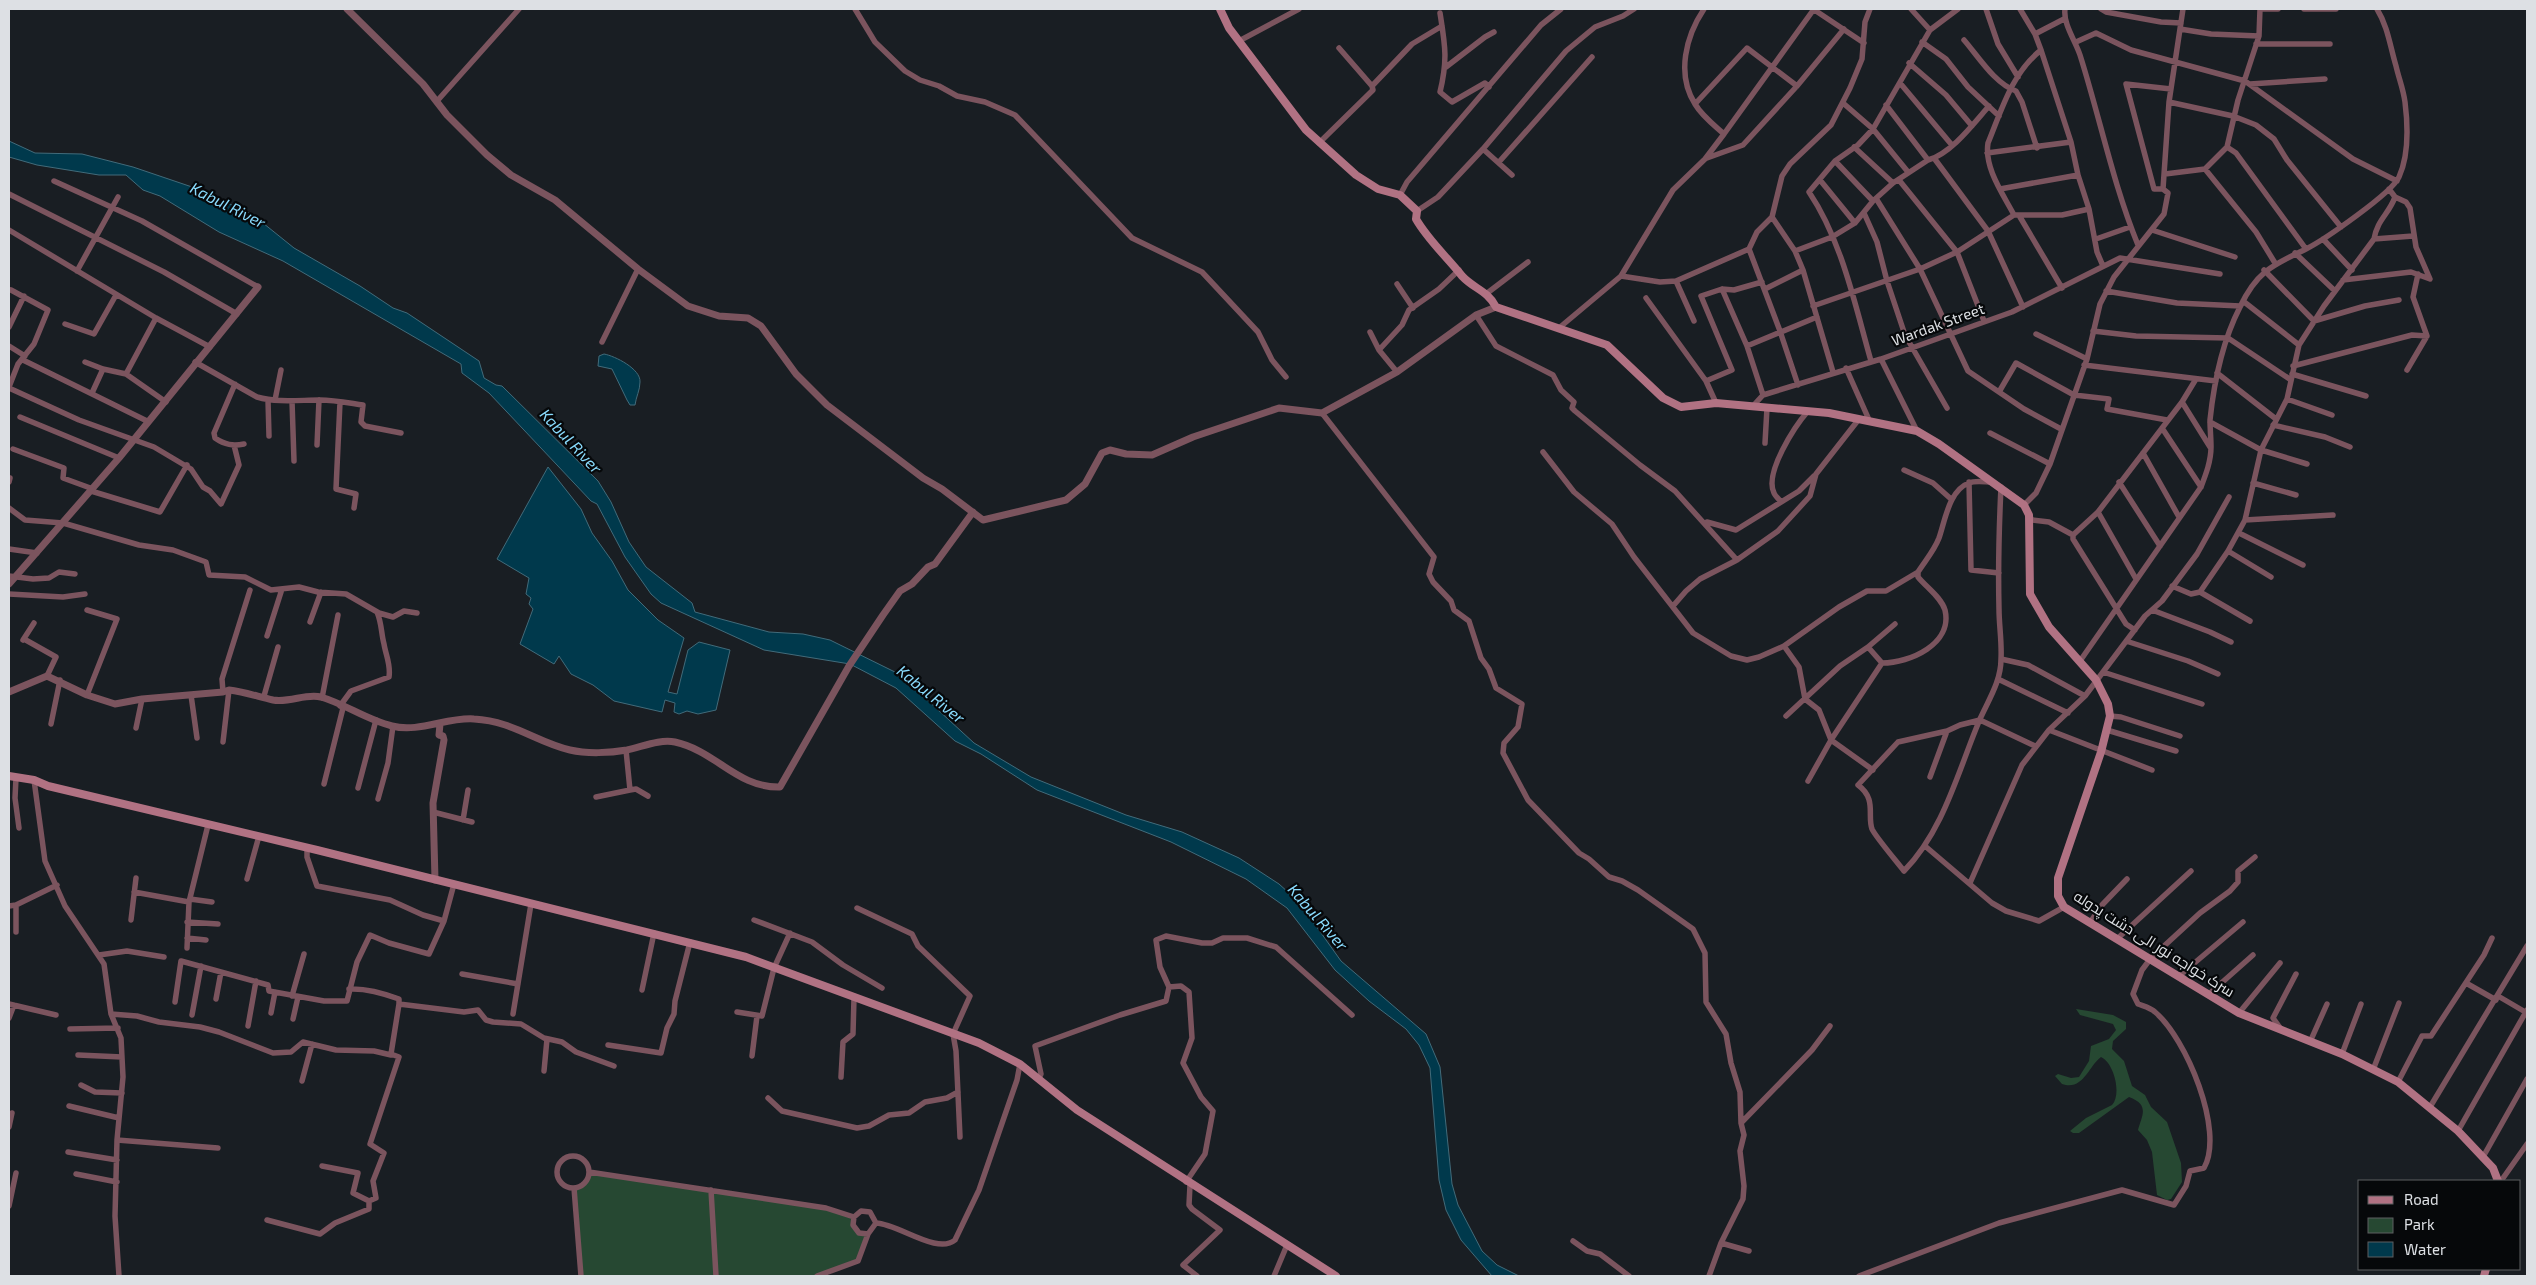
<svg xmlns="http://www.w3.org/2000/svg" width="2536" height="1285" viewBox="0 0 2536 1285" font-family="'Exo 2',Cairo,sans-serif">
  <rect width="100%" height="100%" fill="#191e23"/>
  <path fill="#264832" d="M 2076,1009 L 2113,1015 L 2126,1022 L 2126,1029 L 2113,1041 L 2112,1049 L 2124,1061 L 2132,1086 L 2145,1095 L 2151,1107 L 2167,1122 L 2181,1163 L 2182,1182 L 2171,1199 L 2167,1200 L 2157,1195 L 2152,1152 L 2147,1140 L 2138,1130 C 2142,1115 2150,1105 2129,1097 L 2079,1133 L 2073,1133 L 2070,1131 L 2086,1118 L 2112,1105 C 2122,1094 2114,1063 2101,1057 C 2088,1067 2083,1091 2062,1084 L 2055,1076 L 2058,1074 L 2071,1078 L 2079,1077 L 2089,1061 L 2091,1046 L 2109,1039 L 2116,1030 L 2113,1024 L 2080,1015 Z
    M 589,1172 L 826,1208 L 854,1217 L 855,1230 L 868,1234 L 858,1261 L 817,1276 L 581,1276 L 574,1188 L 585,1183 Z"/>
  <path fill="#00394c" stroke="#426b7a" d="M 9,141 L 35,153 L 82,154 L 133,167 L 198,189 L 253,215 L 294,248 L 360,286 L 393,308 L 407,313 L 479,361 L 484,378 L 496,385 L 502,386 L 598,481 L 611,502 L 629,542 L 646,567 L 692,603 L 695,612 L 769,632 L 803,634 L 830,640 L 899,674 L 974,743 L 1031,777 L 1126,815 L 1182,832 L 1239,858 L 1279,884 L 1299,902 L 1341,961 L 1426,1034 L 1440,1067 L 1452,1184 L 1458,1205 L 1482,1251 L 1497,1265 L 1519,1276 L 1492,1276 L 1461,1240 L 1446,1210 L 1439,1180 L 1430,1068 L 1419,1045 L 1406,1029 L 1369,1001 L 1335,970 L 1287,908 L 1246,879 L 1171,842 L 1037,790 L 981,754 L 955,741 L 896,688 L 850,664 L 764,650 L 661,603 L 651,594 L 625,557 L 597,504 L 591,501 L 489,393 L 462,373 L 461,364 L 283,261 L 219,232 L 160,196 L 143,190 L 126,175 L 99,175 L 37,165 L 9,157 Z
    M 604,354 C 615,356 641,369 640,382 C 640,390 636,397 635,405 L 630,405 L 627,400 L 612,369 L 598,366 L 599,356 Z
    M 548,467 L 581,509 L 592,533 L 612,561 L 628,590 L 658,620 L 684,638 L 668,692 L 677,694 L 688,650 L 699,642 L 730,650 L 716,710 L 698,714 L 687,711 L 679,714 L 674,712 L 675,703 L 665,700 L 662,712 L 614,701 L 593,685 L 571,674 L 559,656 L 554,664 L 520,644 L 533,609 L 529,604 L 531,598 L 526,594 L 529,578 L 497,559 Z"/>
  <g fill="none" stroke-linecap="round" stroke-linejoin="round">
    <path stroke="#7b545e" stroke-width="5.5" d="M 855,9 L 875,42 L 905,71 L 920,80 L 939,86 L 957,96 L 985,102 L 1015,115 L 1132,238 L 1202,272 L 1258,332 L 1272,360 L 1286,377
      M 1704,9 C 1686,36 1676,74 1695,104 C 1702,116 1714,125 1724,134
      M 1813,9 L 1864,43
      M 1911,9 L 1930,30
      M 1986,9 L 1998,44 L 2018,77
      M 2020,9 L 2035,34 L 2041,50 L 2071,142 L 2078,175 L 2089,209 L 2097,252 L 2103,266
      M 2065,9 C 2063,24 2075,40 2080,55 C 2100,118 2113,184 2138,245
      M 2101,9 L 2106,12 L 2161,22 L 2181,23
      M 2260,9 L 2278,9
      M 2304,9 L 2336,9
      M 1440,13 C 1445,45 1448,59 1440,92 L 1452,102 L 1485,83 L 1489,87
      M 2180,29 L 2211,34 L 2259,36
      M 2035,34 L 2064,19
      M 1964,40 C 1978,56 1995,84 2016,91 L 2022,102 L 2037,148
      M 1239,41 L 1299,9
      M 1922,42 L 1946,59 L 1968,87 L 1999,116
      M 2076,42 L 2096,33 L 2131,50 L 2245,81 L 2353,159 L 2397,181
      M 2256,44 L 2330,44
      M 2041,50 C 2012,73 2002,109 1988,143 C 1984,168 2003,194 2014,215 L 2062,215 L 2089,209
      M 1909,63 L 1946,95 L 1972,126
      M 1446,67 L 1485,37 L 1494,32
      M 1900,83 L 1951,144
      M 2250,84 L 2325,79
      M 1372,86 L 1412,44 L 1442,26
      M 438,100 L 519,9
      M 2169,102 L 2233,116 L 2256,125 L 2274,139 L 2287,160 L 2341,227
      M 1843,103 L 1873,129 L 1908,172
      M 1695,104 L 1747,48 L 1797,86
      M 1886,105 L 1928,160
      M 1319,143 L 1373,90 L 1372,86 L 1339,48
      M 1854,147 L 1893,183
      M 2227,147 L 2236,153 L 2306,249
      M 1483,149 L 1512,175
      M 1987,153 L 2071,142
      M 1707,158 L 1743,145 L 1797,86 L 1844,29
      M 1934,158 L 1988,231 L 2023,307
      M 1835,161 L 1873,201
      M 1499,162 L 1592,57
      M 2205,169 L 2256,232 L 2275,263
      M 2165,174 L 2205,169 L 2227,147 L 2238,100 L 2259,36 L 2260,9
      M 1820,180 L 1855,223
      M 1899,180 L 1957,252 L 1984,321
      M 54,181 L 142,221 L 258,287
      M 2000,189 L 2078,175
      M 2163,189 L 2154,189 L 2126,84 L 2171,89
      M 9,194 L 164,272 L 237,314
      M 1400,195 L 1407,182 L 1541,25 L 1561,9
      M 1877,200 L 1920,269 L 1968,371 L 2024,409 L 2061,429
      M 1417,211 L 1438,197 L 1483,149 L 1566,51 L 1595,27 L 1623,16 L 1634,9
      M 1864,213 L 1877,242 L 1887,281 L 1905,335 L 1947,408
      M 1772,217 L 1795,251 L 1803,270 L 1833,372
      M 2020,217 L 2062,288
      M 9,230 L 156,318 L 210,347
      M 2152,230 L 2235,257
      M 2096,239 L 2130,227
      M 2323,239 L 2352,270
      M 2374,239 L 2413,236
      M 1749,249 L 1780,331 L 1798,385
      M 1795,251 L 1832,237 L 1855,223 L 1873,201 L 1893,183 L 1928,160 C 1951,154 1974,123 1989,106
      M 2295,253 L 2335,291
      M 2264,270 L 2314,321 L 2365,306 L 2399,300
      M 77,271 L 118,197
      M 1621,276 L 1673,190 L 1705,159 L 1724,134 L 1814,9
      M 2343,280 L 2411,272 L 2430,279 L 2416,247 L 2410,208 L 2406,202 L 2395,197
      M 1676,281 L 1694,321
      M 1397,284 L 1413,308
      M 1722,289 L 1747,346 L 1763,395
      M 1765,289 L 1803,270
      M 2106,291 L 2177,303 L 2240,306
      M 1486,294 L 1528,262
      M 1646,298 L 1706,381 L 1716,403
      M 2243,301 L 2299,345
      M 1813,306 L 1920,269 L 1957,252 L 2014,215
      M 1476,315 L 1496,346 L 1553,375 L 1561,390 L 1574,402 L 1572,408 L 1575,411 L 1640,465 L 1675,491 L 1737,560
      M 65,324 L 94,334 L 116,295
      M 9,327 L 24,296
      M 1559,328 L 1621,276 L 1660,282 L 1676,281 L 1749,249 L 1757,232 L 1772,217 L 1782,176 L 1790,164 L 1831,125 L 1850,88 L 1862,59 L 1865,22 L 1870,9
      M 2093,331 L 2136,336 L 2228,338 L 2291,380
      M 1370,332 L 1379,350 L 1397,372
      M 2036,334 L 2087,359
      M 602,342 L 638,269
      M 9,346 L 25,356
      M 1747,346 L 1817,317
      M 1379,350 L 1402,325 L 1409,310 L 1439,289 L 1459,270
      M 1881,359 L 1917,431
      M 23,360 L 147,421
      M 1871,361 C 1855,305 1842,241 1809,192 L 1835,161 L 1858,145 L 1873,129 L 1930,30 L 1958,9
      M 85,362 L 103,369 L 126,374 L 166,402
      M 195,362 L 257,397 C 278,403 299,400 320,400 C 334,400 349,403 363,405 L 361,422 L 365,426 L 401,433
      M 2084,365 L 2216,381
      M 2293,366 L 2412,335 L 2427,336
      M 1846,368 L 1870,422
      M 2407,370 L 2427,336 L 2413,297 L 2418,274
      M 2217,373 L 2276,419
      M 126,374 L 156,318
      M 2292,374 L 2366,396
      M 1706,381 L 1732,370 L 1701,296 L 1722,289 L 1734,290 L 1762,282
      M 235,384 L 214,433 L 215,438 C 225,445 233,446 244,444
      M 9,387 L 18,364 L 34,344 L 48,310 L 11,290
      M 9,388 L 79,420 L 154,447 L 191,469 L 203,487 L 210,491 L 221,504 L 239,465 L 234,445
      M 1999,392 L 2016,363 L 2074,395 L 2109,399 L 2107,409 L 2167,420
      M 92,393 L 103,369
      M 2287,399 L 2332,415
      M 268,400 L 269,436
      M 275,400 L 281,370
      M 292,401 L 294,461
      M 340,402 L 336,489 L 356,494 L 354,508
      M 2182,402 L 2210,447
      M 1753,406 L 1763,395 L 1881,359 L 2012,312 L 2120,258 L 2220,274
      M 1322,413 L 1434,557 L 1429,574 L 1433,582 L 1451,601 L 1454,610 L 1469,621 L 1481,658 L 1489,669 L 1496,688 L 1522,704 L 1518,727 L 1504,743 L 1503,753 L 1528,800 L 1579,853 L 1589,859 L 1609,877 L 1622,881 L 1638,890 L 1693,929 L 1705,953 L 1706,1002 L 1726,1034 L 1731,1063 L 1740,1092 L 1741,1123
      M 20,417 L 119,458
      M 2210,422 L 2261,450 L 2307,464
      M 2273,425 L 2325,437 L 2350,447
      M 2162,428 L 2201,487
      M 1990,433 L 2050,464
      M 1765,443 L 1767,408
      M 317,445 L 319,400
      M 13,449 L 64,468 L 63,478 L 93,489
      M 1543,452 L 1574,492 L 1612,524 L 1634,557 L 1693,633 L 1731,656 L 1747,660 L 1759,657 L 1784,646 L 1839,607 L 1867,591 L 1886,591 L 1918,572
      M 2143,453 L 2179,517
      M 1904,470 L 1933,483 L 1951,499
      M 9,482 L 10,478
      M 1969,482 L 1971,570 L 1999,573
      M 2119,482 L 2160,546
      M 2253,483 L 2296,495
      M 2001,487 C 1999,528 1998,568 1999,609 C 1999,625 2002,642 2001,659 C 2001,681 1989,699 1980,719 C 1958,771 1944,830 1904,871 C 1897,862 1875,836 1872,829 C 1867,815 1877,799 1858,785 L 1898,742 L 1947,731 L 1960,725 L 1980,720 L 2035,746
      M 91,491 L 160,512 L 187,465
      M 1781,502 C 1779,499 1775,496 1774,493 C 1764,473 1795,426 1808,411
      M 2024,505 L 2036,493 L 2050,464 L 2087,359 L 2100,304 L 2114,277 L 2164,214 L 2168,193 L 2163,189 L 2169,102 L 2183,9
      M 9,508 L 25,520 L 63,523 L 139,545 L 173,550 L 206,562 L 209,575 L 245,577 L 271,590 L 299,587 L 318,592 L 346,594 L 379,613 L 393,617 L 404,611 L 417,613
      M 2098,512 L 2136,579
      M 2029,515 L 2032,520 L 2049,522 L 2073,535
      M 2245,520 L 2333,515
      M 1707,522 L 1736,530 L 1799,491 L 1814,476
      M 2239,533 L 2303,565
      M 9,549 L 37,553
      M 2228,551 L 2271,577
      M 9,576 L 33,579 L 49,578 L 59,572 L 75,574
      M 2172,586 L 2191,594 L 2200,592 L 2228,551 L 2245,520 L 2261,450 L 2287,399 L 2299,345 L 2324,306 L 2374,239 C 2377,220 2389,214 2395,197 L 2389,189
      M 2200,592 L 2250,621
      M 9,594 L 63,597 L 85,594
      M 1673,606 L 1686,591 L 1700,579 L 1737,560 L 1778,531 L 1810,496 L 1816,474 L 1859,419
      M 87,610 L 117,619 L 87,695
      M 2152,610 L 2210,632 L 2231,642
      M 310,622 L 321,592
      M 1895,624 L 1868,647 L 1882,663 C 1910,663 1953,644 1945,610 C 1941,597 1926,587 1918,577 L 1918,572 C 1925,561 1934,551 1939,538 C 1945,521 1949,490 1969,483 C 1975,480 1985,482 1992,482
      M 2135,630 L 2126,624 L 2073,539 L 2073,535 L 2098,512 L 2182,402 L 2196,379
      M 267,636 L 282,589
      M 24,639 L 56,657 L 47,676
      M 23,640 L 34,623
      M 2126,641 L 2188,661 L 2218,674
      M 1784,646 L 1799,667 L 1805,699 L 1819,710 L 1831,740 L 1873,770
      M 2001,659 L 2028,665 L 2085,696
      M 2080,661 L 2201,487 C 2206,474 2211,461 2211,447 C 2211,438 2210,429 2210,420 C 2214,382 2222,342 2240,307 C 2257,271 2273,265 2306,249 C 2324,240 2392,193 2399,177 C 2409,155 2408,126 2405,102 C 2403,88 2399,79 2396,66 C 2390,46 2388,27 2377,9
      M 2103,672 L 2202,704
      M 1998,679 L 2068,713
      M 223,692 L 222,679 L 250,590
      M 191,695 L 197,738
      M 264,696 L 278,647
      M 322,698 L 338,615
      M 340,706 L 351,691 L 389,677 C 391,665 386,656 384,644 C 381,633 382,624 377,612
      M 1786,716 L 1840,666 L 1868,647
      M 2110,716 L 2121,717 L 2180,736
      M 51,724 L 60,680
      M 136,728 L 142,699
      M 2049,730 L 2152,770
      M 2107,730 L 2176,751
      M 223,742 L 229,690
      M 1930,777 L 1947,731
      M 16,778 L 15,798 L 19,828
      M 34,780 L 45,861 L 65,906 L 104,964 L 111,1014 L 121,1038 L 123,1077 L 117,1140 L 115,1216 L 119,1276
      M 1808,781 L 1831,740 L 1882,663
      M 324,784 L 343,708
      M 358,788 L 376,720
      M 630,790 L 636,789 L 648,796
      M 596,797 L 630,790 L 626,750
      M 378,799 L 388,763 L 393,726
      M 433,812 L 472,822
      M 463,820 L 468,790
      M 1925,846 L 1992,903 L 2006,911 L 2039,921 L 2064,907
      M 307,848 L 307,857 L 317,886 L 390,900 L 423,915 L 444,921
      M 247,879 L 259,836
      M 1970,883 L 2022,765 L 2049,730 L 2085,696 L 2145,616 L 2162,601 L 2197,554 L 2229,497
      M 134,892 L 189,902
      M 190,899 L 212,902
      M 9,906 L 16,905 L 57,885
      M 857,908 L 912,934 L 918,946 L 970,996 L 953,1034 L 956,1051 L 960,1137
      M 131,920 L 136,878
      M 754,920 L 812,942 L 843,965 L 882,988
      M 2091,921 L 2102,905 L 2127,879
      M 187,922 L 218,924
      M 16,932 L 16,905
      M 187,938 L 206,940
      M 2118,938 L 2191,871
      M 187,948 L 189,902 L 208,825
      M 99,955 L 127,951 L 164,957
      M 462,974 L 518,984
      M 2179,976 L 2243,922
      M 2466,983 L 2496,1000
      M 1169,987 L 1160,967 L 1156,940 L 1166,936 L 1202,943 L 1212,943 L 1223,938 L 1247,938 L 1276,947 L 1352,1015
      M 1169,987 L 1181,986 L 1189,992 L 1192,1038 L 1183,1063 L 1201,1097 L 1213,1111 L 1205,1154 L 1186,1182
      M 349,989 C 367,988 383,993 399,999 L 399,1004 L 464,1012 L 478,1010 L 486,1020 L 493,1022 L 521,1024 L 544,1038 L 562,1042 L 576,1052 L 614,1066
      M 642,990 L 654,933
      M 2209,994 L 2253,955
      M 292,996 L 304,954
      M 2498,996 L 2527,1013
      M 216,999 L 221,972
      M 175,1002 L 181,961 L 268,985 L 269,991 L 324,1001 L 347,1001 L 357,962 L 370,935 L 389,943 L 429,954 L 444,921 L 454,884
      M 9,1004 L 56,1015
      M 737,1012 L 762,1016 L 774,968 L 790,933
      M 271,1013 L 275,992
      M 2239,1013 L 2280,963
      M 111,1014 L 137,1016 L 159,1022 L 200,1027 L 219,1032 L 273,1053 L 291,1052 L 303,1042 L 336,1050 L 374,1051 L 391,1055
      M 513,1014 L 531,904
      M 192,1015 L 201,966
      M 9,1018 L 14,1005
      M 293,1019 L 298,997
      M 248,1026 L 256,981
      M 70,1029 L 118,1028
      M 2281,1029 L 2273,1018 L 2296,974
      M 2310,1042 L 2327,1004
      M 608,1045 L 661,1053 L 667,1028 L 674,1014 L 675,1001 L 690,942
      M 2342,1054 L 2361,1004
      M 78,1055 L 122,1057
      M 752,1056 L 757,1016
      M 2373,1070 L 2399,1003
      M 544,1071 L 547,1039
      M 841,1077 L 843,1042 L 853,1034 L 854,998
      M 1039,1078 L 1041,1074 L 1035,1046 L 1120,1015 L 1166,1001 L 1169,987
      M 302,1081 L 312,1044
      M 2398,1082 L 2422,1036 L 2431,1036 L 2484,955 L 2492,938
      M 81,1085 L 95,1092 L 122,1093
      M 768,1098 L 782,1111 L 857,1128 L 869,1126 L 889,1115 L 909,1113 L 925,1102 L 947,1098 L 958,1092
      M 69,1106 L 119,1118
      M 2430,1107 L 2527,946
      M 9,1127 L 12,1113
      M 2458,1131 L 2527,1010
      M 117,1140 L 218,1148
      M 68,1152 L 117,1160
      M557 1172a16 16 0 1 1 32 0a16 16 0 1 1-32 0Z
      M 2483,1157 L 2527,1079
      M 322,1166 L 358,1173 L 353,1193 L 369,1201
      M 589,1172 L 826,1208 L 854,1217
      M 76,1174 L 117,1182
      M 2501,1181 L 2527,1144
      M 1190,1185 L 1189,1205 L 1192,1209 L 1220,1230 L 1183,1265 L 1197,1276
      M 574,1188 L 581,1276
      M 711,1190 L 716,1276
      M 9,1206 L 16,1173
      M 267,1220 L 320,1234 L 335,1223 L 369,1209 L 369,1201 L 376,1198 L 373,1181 L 384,1153 L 370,1144 L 399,1057 L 391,1054 L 399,1004
      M 876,1223 C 899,1224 937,1255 955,1240 L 979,1190 L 1017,1080 L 1020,1064
      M 1573,1241 L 1587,1251 L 1600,1254 L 1629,1276
      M 1721,1243 L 1749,1251
      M 817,1276 L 858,1261 L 868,1234 L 876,1223 L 870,1212 L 861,1211 L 854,1217 L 853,1225 L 859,1233 L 868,1234
      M 1274,1276 L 1287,1245
      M 1709,1276 L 1721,1243 L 1743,1199 L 1744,1186 L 1740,1151 L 1744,1135 L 1741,1123 L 1812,1050 L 1830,1026
      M 1859,1276 L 1999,1223 L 2122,1190 L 2174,1205 L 2186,1186 L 2190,1171 L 2204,1168 C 2225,1131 2186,1038 2155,1012 C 2151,1008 2143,1006 2138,1004 L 2133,994 L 2142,970 L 2151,958 L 2200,913 L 2230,891 L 2238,882 L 2238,871 L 2255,857"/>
    <path stroke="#7b545e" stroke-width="7" d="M 347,9 L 423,84 L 447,115 L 487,155 L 511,175 L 555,200 L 638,269 L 688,306 L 719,316 L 748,318 L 761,326 L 796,374 L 827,405 L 923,478 L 942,489 L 983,520 L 1066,500 L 1085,484 L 1102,453 L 1110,450 L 1126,454 L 1152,455 L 1193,437 L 1279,408 L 1322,413 L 1397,372 L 1476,315 L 1496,307
      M 9,584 L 119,458 L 258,287
      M 9,692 L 47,676 L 87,695 L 115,704 L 142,699 L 223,692 L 229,690 C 245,692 259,697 273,700 C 290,703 306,693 321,697 C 345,704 367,720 392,726 C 419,733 447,717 474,719 C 513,721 536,742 570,750 C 587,754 610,753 627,750 C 642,747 659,739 675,742 C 716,751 737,788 780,787 L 849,666 L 883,615 L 900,591 L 912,584 L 928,567 L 935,564 L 973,512
      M 435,880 L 433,803 L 444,740 L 443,736 L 439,735 L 440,724"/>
    <path stroke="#b17283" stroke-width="8" d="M 1220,9 L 1229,28 L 1306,130 L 1356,175 L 1378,189 L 1400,195 L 1417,211 L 1416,219 C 1428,240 1447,257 1462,276 C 1474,289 1487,290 1496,307 L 1607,345 L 1663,398 L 1681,407 L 1716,403 L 1829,413 L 1917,431 L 1939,444 L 2024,505 L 2029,515 L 2030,594 L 2049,627 L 2096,680 L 2108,704 L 2110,716 L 2101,752 L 2058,878 L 2058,896 L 2064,907 L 2239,1013 L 2342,1054 L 2398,1082 L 2458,1131 L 2493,1168 L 2498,1181
      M 9,776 L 34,780 L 48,786 L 317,850 L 746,957 L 979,1043 L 1020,1064 L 1077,1110 L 1336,1276
      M 2484,1276 L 2486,1269"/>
  </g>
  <g text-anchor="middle" stroke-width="4.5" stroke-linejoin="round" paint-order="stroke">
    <g font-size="15" fill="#dde0e4" stroke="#06080a">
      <text transform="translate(1938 325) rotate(-20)" y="5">Wardak Street</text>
      <text transform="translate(2154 944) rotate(32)" y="5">سرک خواجه نور الی دشت پدوله</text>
    </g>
    <g font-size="16" font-style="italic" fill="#89dbfd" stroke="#06080a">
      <text transform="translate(228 205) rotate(27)" y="6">Kabul River</text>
      <text transform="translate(571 441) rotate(47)" y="6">Kabul River</text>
      <text transform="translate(931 694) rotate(39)" y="6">Kabul River</text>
      <text transform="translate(1318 917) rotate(49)" y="6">Kabul River</text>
    </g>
  </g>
  <rect width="2536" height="1285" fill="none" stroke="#dde0e4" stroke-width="20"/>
  <rect x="2358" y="1180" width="162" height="90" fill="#06080a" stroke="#5c5e61"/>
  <rect x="2368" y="1196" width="25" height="8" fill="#b17283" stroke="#5c5e61"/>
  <text x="2404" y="1205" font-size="15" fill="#dde0e4">Road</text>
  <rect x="2368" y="1218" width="25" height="15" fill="#264832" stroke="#5c5e61"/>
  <text x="2404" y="1230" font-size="15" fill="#dde0e4">Park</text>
  <rect x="2368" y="1242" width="25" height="15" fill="#00394c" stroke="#5c5e61"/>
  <text x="2404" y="1255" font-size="15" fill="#dde0e4">Water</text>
</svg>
